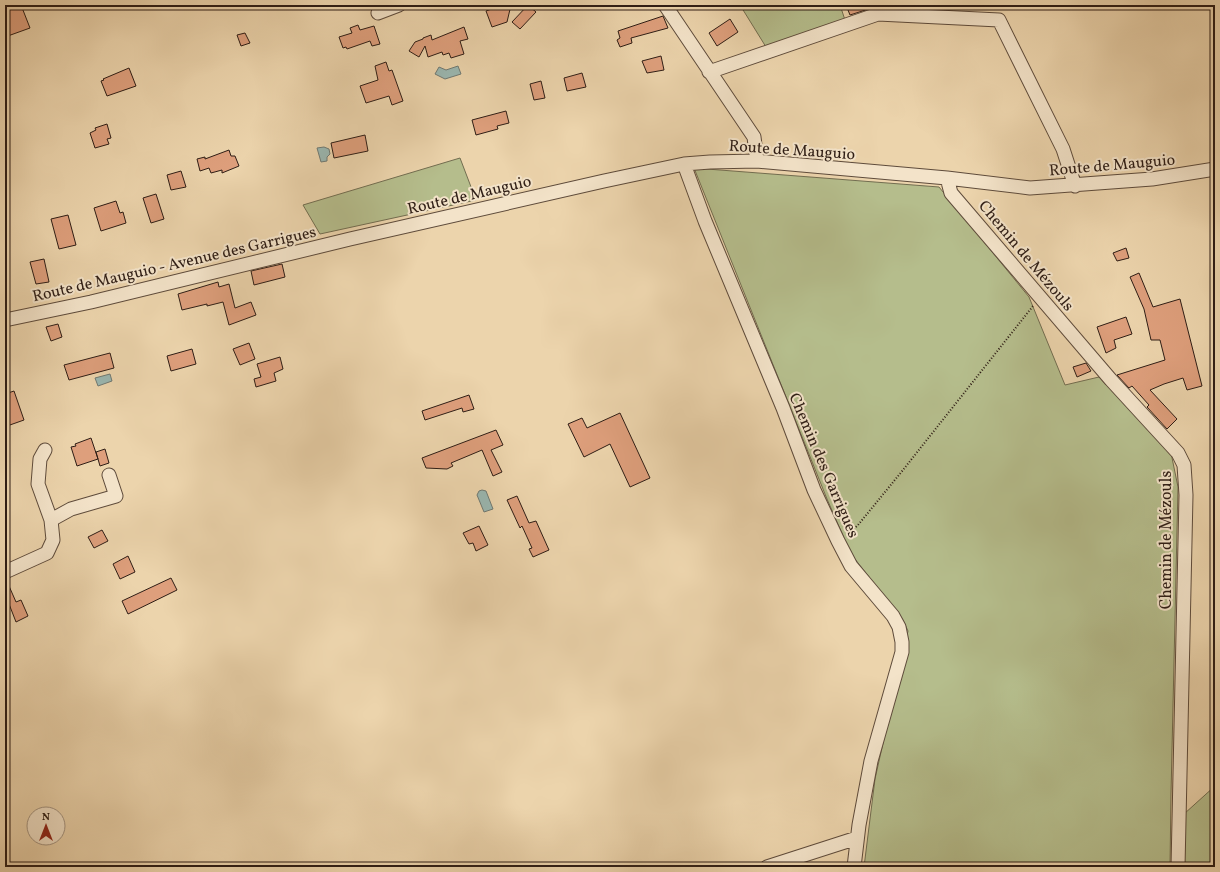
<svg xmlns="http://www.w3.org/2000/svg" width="1220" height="872" viewBox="0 0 1220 872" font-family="Vollkorn,serif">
  <rect width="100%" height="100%" fill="#ecd4ac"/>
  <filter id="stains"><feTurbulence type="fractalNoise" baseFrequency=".005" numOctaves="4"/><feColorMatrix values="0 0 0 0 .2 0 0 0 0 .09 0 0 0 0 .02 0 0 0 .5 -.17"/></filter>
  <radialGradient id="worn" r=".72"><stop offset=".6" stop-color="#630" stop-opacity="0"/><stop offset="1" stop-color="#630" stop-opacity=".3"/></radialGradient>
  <path fill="#b5bd8c" stroke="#726d50" d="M 740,5 L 840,5 L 845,20 L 766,47 Z
    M 460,158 L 476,200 L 320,234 L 303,205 Z
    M 694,168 L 939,187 L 1029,297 L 1065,385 L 1099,377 L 1171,453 L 1178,487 L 1171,794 L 1170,867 L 864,867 L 875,779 L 908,631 L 903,620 L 851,554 L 827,499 Z
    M 1215,786 L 1215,867 L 1184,867 L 1184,814 Z"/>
  <path fill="#9ab7b1" stroke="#6f7973" d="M 458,66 L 461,74 L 445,79 L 435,74 L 439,67 L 446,70 Z
    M 324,147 L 329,149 L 330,154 L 327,157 L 327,161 L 321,162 L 317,148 Z
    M 110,374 L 112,381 L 98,386 L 95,378 Z
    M 482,490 L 486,491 L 493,509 L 484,512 L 477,495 L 479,491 Z"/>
  <path fill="#de9f7c" stroke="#2e1d15" d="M 5,5 L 21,5 L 30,28 L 5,37 Z
    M 503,5 L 511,5 L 507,22 L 492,27 L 486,11 Z
    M 528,5 L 536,12 L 520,29 L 512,22 Z
    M 846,5 L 878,5 L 878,6 L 850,15 Z
    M 663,16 L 668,28 L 631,38 L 632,43 L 620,47 L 617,40 L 620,38 L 618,31 Z
    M 730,19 L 738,32 L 717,46 L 709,33 Z
    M 358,25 L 360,30 L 374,26 L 380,44 L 372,46 L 370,41 L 347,49 L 346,47 L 343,48 L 339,37 L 352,33 L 350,28 Z
    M 464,27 L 468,39 L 460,41 L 464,54 L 451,58 L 449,53 L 443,55 L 442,52 L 428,57 L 425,46 L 419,57 L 409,51 L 415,42 L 423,39 L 423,38 L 431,35 L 432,40 Z
    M 245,33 L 250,43 L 241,46 L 237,35 Z
    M 661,56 L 664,70 L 647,73 L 642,61 Z
    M 386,62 L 389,71 L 392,70 L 403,101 L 392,105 L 389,96 L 366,103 L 360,86 L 378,80 L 375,66 Z
    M 129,68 L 136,86 L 107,96 L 101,81 L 104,80 L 103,79 Z
    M 582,73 L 586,87 L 567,91 L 564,78 Z
    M 541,81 L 545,98 L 534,100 L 530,84 Z
    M 506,111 L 509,123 L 497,126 L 498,129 L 476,135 L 472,120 Z
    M 107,124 L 111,138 L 107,139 L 109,144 L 95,148 L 90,133 L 96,130 L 95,128 Z
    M 365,135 L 368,151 L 334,158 L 331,143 Z
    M 229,150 L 231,156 L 235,156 L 239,166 L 222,173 L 222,170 L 211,173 L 209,168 L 200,171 L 197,159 L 205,157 L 205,159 Z
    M 181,171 L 186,187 L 171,190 L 167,175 Z
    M 156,194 L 164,219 L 151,223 L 143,198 Z
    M 116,201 L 120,213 L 123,212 L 126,223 L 101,231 L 94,208 Z
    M 68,215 L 76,245 L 59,249 L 51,219 Z
    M 1126,248 L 1129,258 L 1117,261 L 1113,253 Z
    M 44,259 L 49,282 L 36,284 L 30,262 Z
    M 282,264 L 285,277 L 254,285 L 251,271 Z
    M 1139,273 L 1153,307 L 1180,299 L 1202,386 L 1187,390 L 1183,378 L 1164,384 L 1150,390 L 1177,419 L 1167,429 L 1147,407 L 1149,405 L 1132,386 L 1129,388 L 1117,375 L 1165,360 L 1160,340 L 1151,340 L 1144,309 L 1130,277 Z
    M 218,282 L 219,287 L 229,284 L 235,308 L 251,302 L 256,315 L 229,325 L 223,302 L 207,306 L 207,304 L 182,310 L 178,294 Z
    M 1126,317 L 1132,334 L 1114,340 L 1116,348 L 1106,353 L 1097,327 Z
    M 58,324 L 62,337 L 51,341 L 46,327 Z
    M 249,343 L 255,359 L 240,365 L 233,349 Z
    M 192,349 L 196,364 L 171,371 L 167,356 Z
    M 110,353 L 114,368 L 69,380 L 64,365 Z
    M 280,357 L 283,369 L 274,373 L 276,381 L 256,387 L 254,379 L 261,377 L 257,364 Z
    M 1086,363 L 1091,371 L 1077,377 L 1073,367 Z
    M 14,391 L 24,420 L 7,426 L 5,420 L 5,394 Z
    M 469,395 L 474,409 L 463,412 L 462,408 L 425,420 L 422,411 Z
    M 620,413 L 650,478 L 630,487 L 610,444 L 584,457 L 568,424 L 582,418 L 587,428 Z
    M 496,430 L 503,445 L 491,450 L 502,472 L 493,476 L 482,450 L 451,463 L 453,466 L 447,469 L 426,468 L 422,458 Z
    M 91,438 L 98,459 L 77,466 L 71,447 L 76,446 L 75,444 Z
    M 105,449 L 109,463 L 100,466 L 96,452 Z
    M 517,496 L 529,523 L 536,521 L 549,550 L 533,557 L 529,549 L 532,548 L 522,526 L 520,528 L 507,500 Z
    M 479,526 L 488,545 L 476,551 L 473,543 L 469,544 L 463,533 Z
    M 102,530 L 108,541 L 94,548 L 88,537 Z
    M 128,556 L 135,572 L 120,579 L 113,564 Z
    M 171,578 L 177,590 L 128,614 L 122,601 Z
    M 9,586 L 16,602 L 21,600 L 28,616 L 16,622 L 9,604 L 5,606 L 5,588 Z"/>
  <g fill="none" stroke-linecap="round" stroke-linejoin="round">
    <g stroke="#5e4b3b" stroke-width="15">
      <path id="minor" d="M 665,5 L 754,137 L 757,161
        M 378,13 L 399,5
        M 709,72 L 878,14 L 999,20 L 1063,149 L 1075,186
        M 684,164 L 705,221 L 783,408 L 814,490 L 838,541 L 851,566 L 893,616 L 899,627 L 902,642 L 902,652 L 871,761 L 859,825 L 854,867
        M 947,178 L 951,193 L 1111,380 L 1178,453 L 1184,465 L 1186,495 L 1178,867
        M 5,320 L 91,302 L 350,239 L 604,181 L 684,164 L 710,162 L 757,161 L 947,178 L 1030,188 L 1152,179 L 1215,169
        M 51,520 L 71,509 L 116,496 L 109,475
        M 5,572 L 47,553 L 53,540 L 51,520 L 38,484 L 40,459 L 45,450
        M 767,867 L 857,838"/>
    </g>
    <path stroke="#2e1d15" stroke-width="2" stroke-dasharray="1 2" stroke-linecap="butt" d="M 847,535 L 858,525 L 903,470 L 1033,306"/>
    <use href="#minor" stroke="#f3e3c9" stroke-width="13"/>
  </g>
  <g text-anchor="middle" stroke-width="4" stroke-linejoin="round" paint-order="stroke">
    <g font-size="16" fill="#2e1d15" stroke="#f3e3c9">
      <text transform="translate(792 149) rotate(4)" y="6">Route de Mauguio</text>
      <text transform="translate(1112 164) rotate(-5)" y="6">Route de Mauguio</text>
      <text transform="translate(469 194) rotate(-13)" y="6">Route de Mauguio</text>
      <text transform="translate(1027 255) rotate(50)" y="6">Chemin de Mézouls</text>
      <text transform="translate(174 263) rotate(-13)" y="6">Route de Mauguio - Avenue des Garrigues</text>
      <text transform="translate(825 465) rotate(67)" y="6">Chemin des Garrigues</text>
      <text transform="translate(1165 540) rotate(-90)" y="6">Chemin de Mézouls</text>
    </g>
  </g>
  <rect width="1220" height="872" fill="none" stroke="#ecd4ac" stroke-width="20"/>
  <rect x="6" y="6" width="1208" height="860" fill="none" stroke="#2e1d15" stroke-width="2"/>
  <rect x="10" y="10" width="1200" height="852" fill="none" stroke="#2e1d15"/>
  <g transform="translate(46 826)"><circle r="19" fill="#f3e3c9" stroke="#a49481"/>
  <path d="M0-3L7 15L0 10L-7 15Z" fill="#8f2418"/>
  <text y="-6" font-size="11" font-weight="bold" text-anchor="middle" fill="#2e1d15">N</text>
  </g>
  <rect width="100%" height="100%" filter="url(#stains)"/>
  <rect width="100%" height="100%" fill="url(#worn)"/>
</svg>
